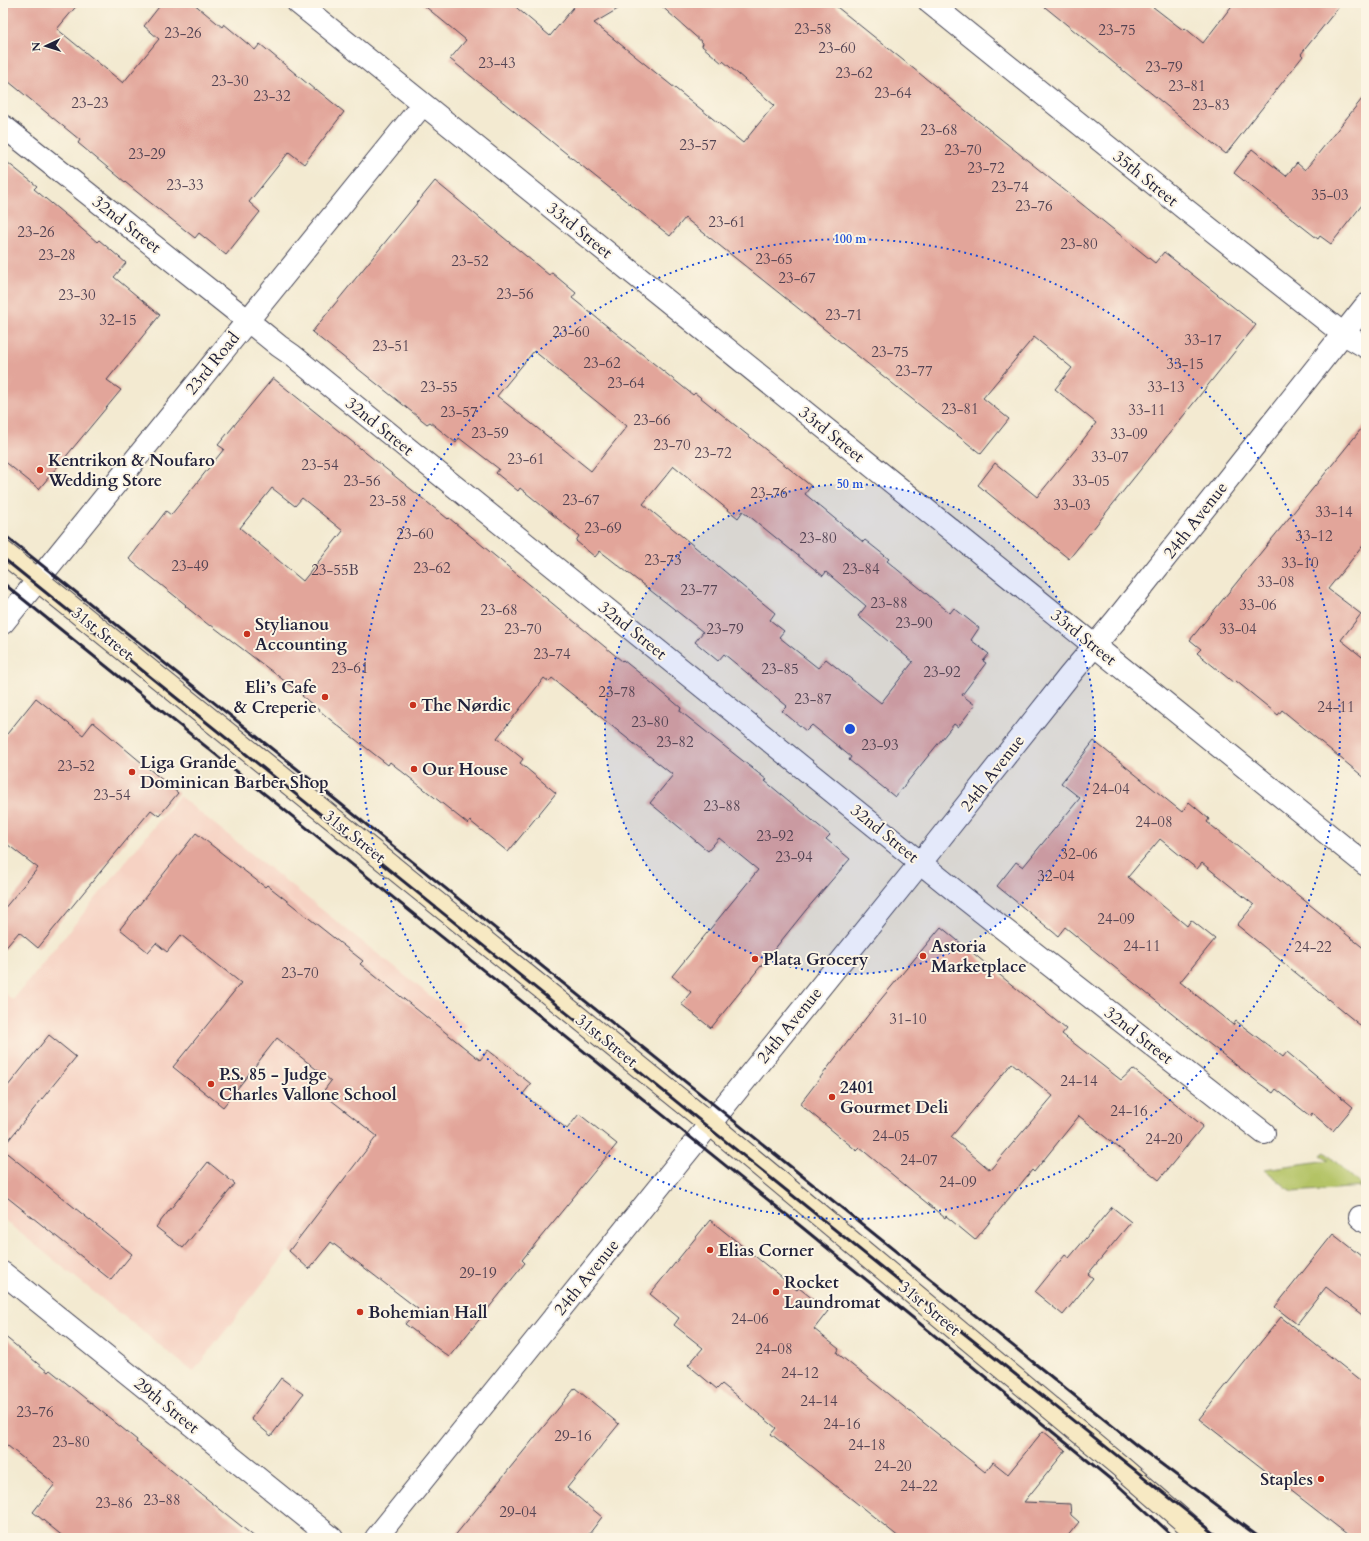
<svg xmlns="http://www.w3.org/2000/svg" width="1369" height="1541" viewBox="0 0 1369 1541" font-family="Cardo,serif">
  <rect width="100%" height="100%" fill="#fcf5e5"/>
  <filter id="ink" filterUnits="userSpaceOnUse"><feTurbulence type="fractalNoise" baseFrequency=".025" numOctaves="2"/><feDisplacementMap in="SourceGraphic" scale="8" xChannelSelector="R" yChannelSelector="G"/><feConvolveMatrix kernelMatrix="1 2 1 2 8 2 1 2 1" color-interpolation-filters="sRGB"/></filter>
  <filter id="wash" filterUnits="userSpaceOnUse"><feTurbulence type="fractalNoise" baseFrequency=".012" numOctaves="4" result="noise"/><feDisplacementMap in="SourceGraphic" scale="16" xChannelSelector="R" yChannelSelector="G"/><feGaussianBlur stdDeviation="0.9" result="paint"/><feColorMatrix in="noise" values="0 0 0 0 0 0 0 0 0 0 0 0 0 0 0 0 0 1.4 0 .05"/><feComposite in="paint" operator="in"/></filter>
  <g filter="url(#wash)">
    <rect width="100%" height="100%" fill="#f3ead1"/>
    <path fill="#f6d2c3" d="M 179,796 L 467,1025 L 372,1144 L 193,1372 L 3,1219 L 3,992 L 13,1000 Z"/>
    <path fill="#b3c365" stroke="#6a7250" d="M 1325,1152 L 1363,1187 L 1292,1192 L 1264,1169 L 1329,1160 L 1321,1155 Z"/>
    <g id="blocks">
      <path fill="#e2a59a" fill-rule="evenodd" d="M 3,3 L 79,3 L 57,29 L 123,83 L 159,39 L 144,26 L 162,3 L 193,3 L 222,27 L 224,24 L 255,50 L 260,44 L 315,90 L 316,89 L 344,112 L 304,164 L 289,152 L 249,202 L 260,212 L 226,255 L 199,233 L 195,238 L 137,192 L 78,143 L 80,140 L 3,77 Z
        M 421,3 L 511,3 L 550,36 L 577,3 L 628,3 L 594,23 L 743,143 L 774,105 L 723,61 L 722,63 L 702,46 L 703,43 L 658,3 L 832,3 L 1155,263 L 1164,252 L 1256,325 L 1069,559 L 978,485 L 995,463 L 1037,497 L 1076,449 L 1096,423 L 1055,389 L 1072,368 L 1034,337 L 983,398 L 1009,419 L 981,454 L 685,218 L 670,236 L 557,146 L 450,59 L 466,40 Z
        M 1040,3 L 1148,3 L 1183,30 L 1185,28 L 1203,43 L 1234,3 L 1342,3 L 1301,54 L 1303,56 L 1226,154 Z
        M 1366,94 L 1366,200 L 1331,244 L 1320,236 L 1318,239 L 1234,173 L 1252,149 L 1286,176 L 1297,163 L 1305,170 Z
        M 3,159 L 37,186 L 34,189 L 69,218 L 97,242 L 99,240 L 126,263 L 114,277 L 160,315 L 107,380 L 121,390 L 39,489 L 3,460 Z
        M 435,181 L 549,275 L 552,273 L 576,293 L 572,298 L 693,395 L 695,393 L 811,486 L 805,494 L 863,542 L 865,540 L 889,559 L 887,561 L 950,613 L 954,608 L 979,628 L 971,640 L 989,654 L 983,661 L 986,663 L 962,695 L 975,705 L 958,727 L 954,724 L 895,797 L 849,760 L 851,757 L 812,725 L 806,731 L 782,711 L 787,706 L 724,654 L 718,661 L 695,642 L 703,632 L 669,605 L 600,551 L 595,557 L 576,541 L 579,536 L 520,488 L 518,491 L 496,473 L 499,469 L 459,438 L 456,443 L 430,422 L 427,424 L 312,332 ZM 534,351 L 627,426 L 591,471 L 497,396 ZM 674,466 L 738,518 L 743,511 L 823,576 L 826,572 L 866,606 L 858,616 L 913,662 L 881,703 L 826,659 L 818,668 L 779,637 L 784,631 L 770,620 L 775,613 L 643,504 Z
        M 273,378 L 448,519 L 449,518 L 622,661 L 623,660 L 648,680 L 681,708 L 680,711 L 767,780 L 765,781 L 830,835 L 826,839 L 850,859 L 806,910 L 711,1028 L 681,1004 L 691,992 L 672,976 L 758,870 L 719,838 L 708,851 L 650,803 L 673,775 L 552,678 L 549,682 L 544,678 L 497,738 L 523,759 L 520,763 L 556,793 L 508,852 L 470,821 L 468,824 L 390,762 L 388,765 L 332,721 L 302,696 L 303,695 L 211,625 L 210,626 L 185,606 L 186,605 L 129,559 L 166,511 L 171,515 L 224,449 L 218,445 ZM 272,488 L 295,506 L 302,498 L 343,531 L 303,581 L 240,528 Z
        M 1366,423 L 1366,542 L 1328,589 L 1361,614 L 1341,640 L 1366,660 L 1366,779 L 1282,710 L 1278,715 L 1236,681 L 1234,683 L 1197,653 L 1201,649 L 1190,640 Z
        M 36,698 L 83,735 L 93,722 L 178,793 L 159,816 L 151,810 L 38,948 L 19,932 L 3,951 L 3,910 L 38,868 L 3,841 L 3,739 Z
        M 1094,741 L 1182,812 L 1189,802 L 1209,819 L 1207,822 L 1366,950 L 1366,1030 L 1237,925 L 1254,905 L 1202,863 L 1197,869 L 1160,839 L 1128,877 L 1187,926 L 1191,920 L 1215,939 L 1180,982 L 1233,1025 L 1236,1021 L 1283,1057 L 1287,1052 L 1353,1107 L 1333,1131 L 1312,1113 L 1310,1116 L 1276,1089 L 1273,1093 L 1259,1083 L 1193,1031 L 1065,927 L 1058,936 L 997,886 L 1016,862 L 1023,867 L 1080,798 L 1061,783 Z
        M 196,833 L 265,887 L 267,885 L 363,961 L 360,964 L 480,1060 L 488,1050 L 531,1084 L 523,1094 L 567,1129 L 579,1114 L 617,1144 L 522,1260 L 525,1263 L 449,1357 L 405,1324 L 418,1309 L 331,1242 L 309,1269 L 289,1251 L 377,1136 L 322,1093 L 331,1081 L 277,1038 L 223,1107 L 173,1067 L 241,983 L 181,935 L 167,952 L 156,943 L 148,952 L 120,929 Z
        M 941,927 L 1066,1029 L 1062,1034 L 1121,1080 L 1133,1069 L 1203,1126 L 1159,1180 L 1079,1116 L 1034,1172 L 1032,1170 L 975,1240 L 946,1216 L 945,1218 L 860,1148 L 857,1151 L 800,1104 L 872,1010 ZM 1012,1063 L 1053,1096 L 990,1170 L 951,1137 Z
        M 49,1035 L 76,1057 L 3,1147 L 3,1092 Z
        M 3,1150 L 132,1254 L 111,1280 L 3,1194 Z
        M 208,1162 L 235,1184 L 183,1248 L 156,1227 Z
        M 1112,1207 L 1131,1222 L 1088,1274 L 1093,1278 L 1063,1315 L 1035,1292 L 1065,1255 L 1069,1258 Z
        M 710,1220 L 797,1290 L 799,1288 L 828,1311 L 814,1329 L 839,1349 L 837,1353 L 985,1472 L 993,1462 L 1008,1474 L 1043,1431 L 1066,1450 L 1024,1502 L 1070,1504 L 1071,1515 L 1079,1522 L 1066,1538 L 900,1538 L 771,1434 L 776,1428 L 722,1384 L 717,1389 L 688,1365 L 703,1348 L 674,1325 L 679,1318 L 650,1294 Z
        M 1333,1234 L 1366,1260 L 1366,1318 L 1326,1287 L 1297,1324 L 1275,1307 Z
        M 1281,1317 L 1366,1385 L 1366,1538 L 1352,1538 L 1199,1419 Z
        M 3,1335 L 48,1372 L 50,1370 L 137,1440 L 136,1442 L 256,1538 L 65,1538 L 33,1512 L 55,1484 L 3,1442 Z
        M 281,1378 L 303,1394 L 271,1436 L 251,1419 Z
        M 575,1388 L 619,1424 L 567,1488 L 602,1517 L 586,1538 L 453,1538 Z"/>
    </g>
  </g>
  <g filter="url(#ink)">
    <use href="#blocks" fill-opacity="0" stroke="#414052" stroke-width="1"/>
    <g fill="none" stroke-linecap="round" stroke-linejoin="round">
      <g stroke="#414052" stroke-width="24">
        <path id="street" d="M 298,3 C 654,289 1010,578 1366,865
          M 930,3 L 1185,209 L 1342,333 L 1366,347
          M 3,126 L 247,320 L 279,346 L 292,355 L 964,898 L 1264,1133
          M 3,623 L 423,104
          M 1360,1217 L 1366,1222
          M 3,1273 L 332,1538
          M 376,1538 L 934,846 L 1069,676 L 1116,620 L 1366,305"/>
      </g>
      <g stroke="#414052" stroke-width="24">
        <path id="secondary" d="M 3,552 L 710,1124 L 1120,1466 L 1203,1538"/>
      </g>
      <use href="#street" stroke="#fff" stroke-width="22"/>
      <use href="#secondary" stroke="#f7e9c3" stroke-width="22"/>
      <path stroke="#22223b" stroke-width="3" d="M 3,534 L 311,780 L 1136,1445 L 1260,1538
        M 3,558 L 901,1283 L 1220,1538
        M 3,583 L 798,1224 L 1120,1487 L 1175,1538"/>
    </g>
  </g>
  <circle cx="850" cy="729" r="245" fill="#1d4ed8" fill-opacity=".12"/>
  <g fill="none" stroke="#1d4ed8" stroke-width="2" stroke-dasharray="2 4">
    <circle cx="850" cy="729" r="245"/>
    <circle cx="850" cy="729" r="490"/>
  </g>
  <g fill="#c8321e" stroke="#fcf5e5" stroke-width="1.5">
    <circle cx="40" cy="470" r="4"/>
    <circle cx="247" cy="634" r="4"/>
    <circle cx="325" cy="697" r="4"/>
    <circle cx="413" cy="705" r="4"/>
    <circle cx="414" cy="769" r="4"/>
    <circle cx="132" cy="772" r="4"/>
    <circle cx="923" cy="956" r="4"/>
    <circle cx="755" cy="959" r="4"/>
    <circle cx="211" cy="1084" r="4"/>
    <circle cx="832" cy="1097" r="4"/>
    <circle cx="710" cy="1250" r="4"/>
    <circle cx="776" cy="1292" r="4"/>
    <circle cx="360" cy="1312" r="4"/>
    <circle cx="1321" cy="1479" r="4"/>
  </g>
  <g text-anchor="middle" stroke-width="4" stroke-linejoin="round" paint-order="stroke">
    <g font-size="15" fill="#524353">
      <text x="813" y="34">23-58</text>
      <text x="1117" y="35">23-75</text>
      <text x="183" y="38">23-26</text>
      <text x="837" y="53">23-60</text>
      <text x="497" y="68">23-43</text>
      <text x="1164" y="72">23-79</text>
      <text x="854" y="78">23-62</text>
      <text x="230" y="86">23-30</text>
      <text x="1187" y="91">23-81</text>
      <text x="893" y="98">23-64</text>
      <text x="272" y="101">23-32</text>
      <text x="90" y="108">23-23</text>
      <text x="1211" y="110">23-83</text>
      <text x="939" y="135">23-68</text>
      <text x="698" y="150">23-57</text>
      <text x="963" y="155">23-70</text>
      <text x="147" y="159">23-29</text>
      <text x="986" y="173">23-72</text>
      <text x="185" y="190">23-33</text>
      <text x="1010" y="192">23-74</text>
      <text x="1330" y="200">35-03</text>
      <text x="1034" y="211">23-76</text>
      <text x="727" y="227">23-61</text>
      <text x="36" y="237">23-26</text>
      <text x="1079" y="249">23-80</text>
      <text x="57" y="260">23-28</text>
      <text x="774" y="264">23-65</text>
      <text x="470" y="266">23-52</text>
      <text x="797" y="283">23-67</text>
      <text x="515" y="299">23-56</text>
      <text x="77" y="300">23-30</text>
      <text x="844" y="320">23-71</text>
      <text x="118" y="325">32-15</text>
      <text x="571" y="337">23-60</text>
      <text x="1203" y="345">33-17</text>
      <text x="391" y="351">23-51</text>
      <text x="890" y="357">23-75</text>
      <text x="602" y="368">23-62</text>
      <text x="1185" y="369">33-15</text>
      <text x="914" y="376">23-77</text>
      <text x="626" y="388">23-64</text>
      <text x="439" y="392">23-55</text>
      <text x="1166" y="392">33-13</text>
      <text x="960" y="414">23-81</text>
      <text x="1147" y="415">33-11</text>
      <text x="459" y="417">23-57</text>
      <text x="652" y="425">23-66</text>
      <text x="490" y="438">23-59</text>
      <text x="1129" y="439">33-09</text>
      <text x="672" y="450">23-70</text>
      <text x="713" y="458">23-72</text>
      <text x="1110" y="462">33-07</text>
      <text x="526" y="464">23-61</text>
      <text x="320" y="470">23-54</text>
      <text x="362" y="486">23-56</text>
      <text x="1091" y="486">33-05</text>
      <text x="769" y="498">23-76</text>
      <text x="581" y="505">23-67</text>
      <text x="388" y="506">23-58</text>
      <text x="1072" y="510">33-03</text>
      <text x="1334" y="517">33-14</text>
      <text x="603" y="533">23-69</text>
      <text x="415" y="539">23-60</text>
      <text x="1314" y="541">33-12</text>
      <text x="818" y="543">23-80</text>
      <text x="663" y="565">23-73</text>
      <text x="1300" y="568">33-10</text>
      <text x="190" y="571">23-49</text>
      <text x="432" y="573">23-62</text>
      <text x="861" y="574">23-84</text>
      <text x="335" y="575">23-55B</text>
      <text x="1276" y="587">33-08</text>
      <text x="699" y="595">23-77</text>
      <text x="889" y="608">23-88</text>
      <text x="1258" y="610">33-06</text>
      <text x="499" y="615">23-68</text>
      <text x="914" y="628">23-90</text>
      <text x="523" y="634">23-70</text>
      <text x="725" y="634">23-79</text>
      <text x="1238" y="634">33-04</text>
      <text x="552" y="659">23-74</text>
      <text x="350" y="673">23-61</text>
      <text x="780" y="674">23-85</text>
      <text x="942" y="677">23-92</text>
      <text x="617" y="697">23-78</text>
      <text x="813" y="704">23-87</text>
      <text x="1336" y="712">24-11</text>
      <text x="650" y="727">23-80</text>
      <text x="675" y="747">23-82</text>
      <text x="880" y="750">23-93</text>
      <text x="76" y="771">23-52</text>
      <text x="1111" y="794">24-04</text>
      <text x="112" y="800">23-54</text>
      <text x="722" y="811">23-88</text>
      <text x="1154" y="827">24-08</text>
      <text x="775" y="841">23-92</text>
      <text x="1079" y="859">32-06</text>
      <text x="794" y="862">23-94</text>
      <text x="1056" y="881">32-04</text>
      <text x="1116" y="924">24-09</text>
      <text x="1142" y="951">24-11</text>
      <text x="1313" y="952">24-22</text>
      <text x="300" y="978">23-70</text>
      <text x="908" y="1024">31-10</text>
      <text x="1079" y="1086">24-14</text>
      <text x="1129" y="1116">24-16</text>
      <text x="891" y="1141">24-05</text>
      <text x="1164" y="1144">24-20</text>
      <text x="919" y="1165">24-07</text>
      <text x="958" y="1187">24-09</text>
      <text x="478" y="1278">29-19</text>
      <text x="750" y="1324">24-06</text>
      <text x="774" y="1354">24-08</text>
      <text x="800" y="1378">24-12</text>
      <text x="819" y="1406">24-14</text>
      <text x="35" y="1417">23-76</text>
      <text x="842" y="1429">24-16</text>
      <text x="573" y="1441">29-16</text>
      <text x="71" y="1447">23-80</text>
      <text x="867" y="1450">24-18</text>
      <text x="893" y="1471">24-20</text>
      <text x="919" y="1491">24-22</text>
      <text x="162" y="1505">23-88</text>
      <text x="114" y="1508">23-86</text>
      <text x="518" y="1517">29-04</text>
    </g>
    <g font-size="17" fill="#22223b" stroke="#fcf5e5">
      <text transform="translate(1146 178) rotate(39)" y="6">35th Street</text>
      <text transform="translate(127 224) rotate(38)" y="6">32nd Street</text>
      <text transform="translate(580 230) rotate(39)" y="6">33rd Street</text>
      <text transform="translate(212 363) rotate(-51)" y="6">23rd Road</text>
      <text transform="translate(380 426) rotate(39)" y="6">32nd Street</text>
      <text transform="translate(832 434) rotate(39)" y="6">33rd Street</text>
      <text transform="translate(1195 520) rotate(-52)" y="6">24th Avenue</text>
      <text transform="translate(633 630) rotate(39)" y="6">32nd Street</text>
      <text transform="translate(103 633) rotate(39)" y="6">31st Street</text>
      <text transform="translate(1084 637) rotate(39)" y="6">33rd Street</text>
      <text transform="translate(992 773) rotate(-52)" y="6">24th Avenue</text>
      <text transform="translate(885 833) rotate(39)" y="6">32nd Street</text>
      <text transform="translate(355 836) rotate(39)" y="6">31st Street</text>
      <text transform="translate(789 1025) rotate(-51)" y="6">24th Avenue</text>
      <text transform="translate(1139 1035) rotate(38)" y="6">32nd Street</text>
      <text transform="translate(607 1040) rotate(39)" y="6">31st Street</text>
      <text transform="translate(586 1277) rotate(-51)" y="6">24th Avenue</text>
      <text transform="translate(930 1308) rotate(40)" y="6">31st Street</text>
      <text transform="translate(167 1405) rotate(39)" y="6">29th Street</text>
    </g>
    <g font-size="17" font-weight="bold" fill="#22223b" stroke="#fcf5e5" text-anchor="start">
      <text x="48" y="466">Kentrikon &amp; Noufaro<tspan x="48" dy="20">Wedding Store</tspan></text>
      <text x="255" y="630">Stylianou<tspan x="255" dy="20">Accounting</tspan></text>
      <text x="317" y="693" text-anchor="end">Eli’s Cafe<tspan x="317" dy="20">&amp; Creperie</tspan></text>
      <text x="421" y="711">The Nørdic</text>
      <text x="140" y="768">Liga Grande<tspan x="140" dy="20">Dominican Barber Shop</tspan></text>
      <text x="422" y="775">Our House</text>
      <text x="931" y="952">Astoria<tspan x="931" dy="20">Marketplace</tspan></text>
      <text x="763" y="965">Plata Grocery</text>
      <text x="219" y="1080">P.S. 85 - Judge<tspan x="219" dy="20">Charles Vallone School</tspan></text>
      <text x="840" y="1093">2401<tspan x="840" dy="20">Gourmet Deli</tspan></text>
      <text x="718" y="1256">Elias Corner</text>
      <text x="784" y="1288">Rocket<tspan x="784" dy="20">Laundromat</tspan></text>
      <text x="368" y="1318">Bohemian Hall</text>
      <text x="1313" y="1485" text-anchor="end">Staples</text>
    </g>
  </g>
  <circle cx="850" cy="729" r="6" fill="#1d4ed8" stroke="#fcf5e5" stroke-width="2"/>
  <g font-size="12" text-anchor="middle" font-weight="bold" fill="#1d4ed8" stroke="#fcf5e5" stroke-width="4" stroke-linejoin="round" paint-order="stroke">
    <text x="850" y="243">100 m</text>
    <text x="850" y="488">50 m</text>
  </g>
  <rect width="1369" height="1541" fill="none" stroke="#fcf5e5" stroke-width="16"/>
  <g transform="translate(46 46) rotate(266)" stroke="#fcf5e5" stroke-width="3" paint-order="stroke">
  <path d="M0-3L7 15L0 10L-7 15Z" fill="#22223b"/>
  <text y="-6" font-size="11" font-weight="bold" text-anchor="middle" fill="#22223b">N</text>
  </g>
</svg>
